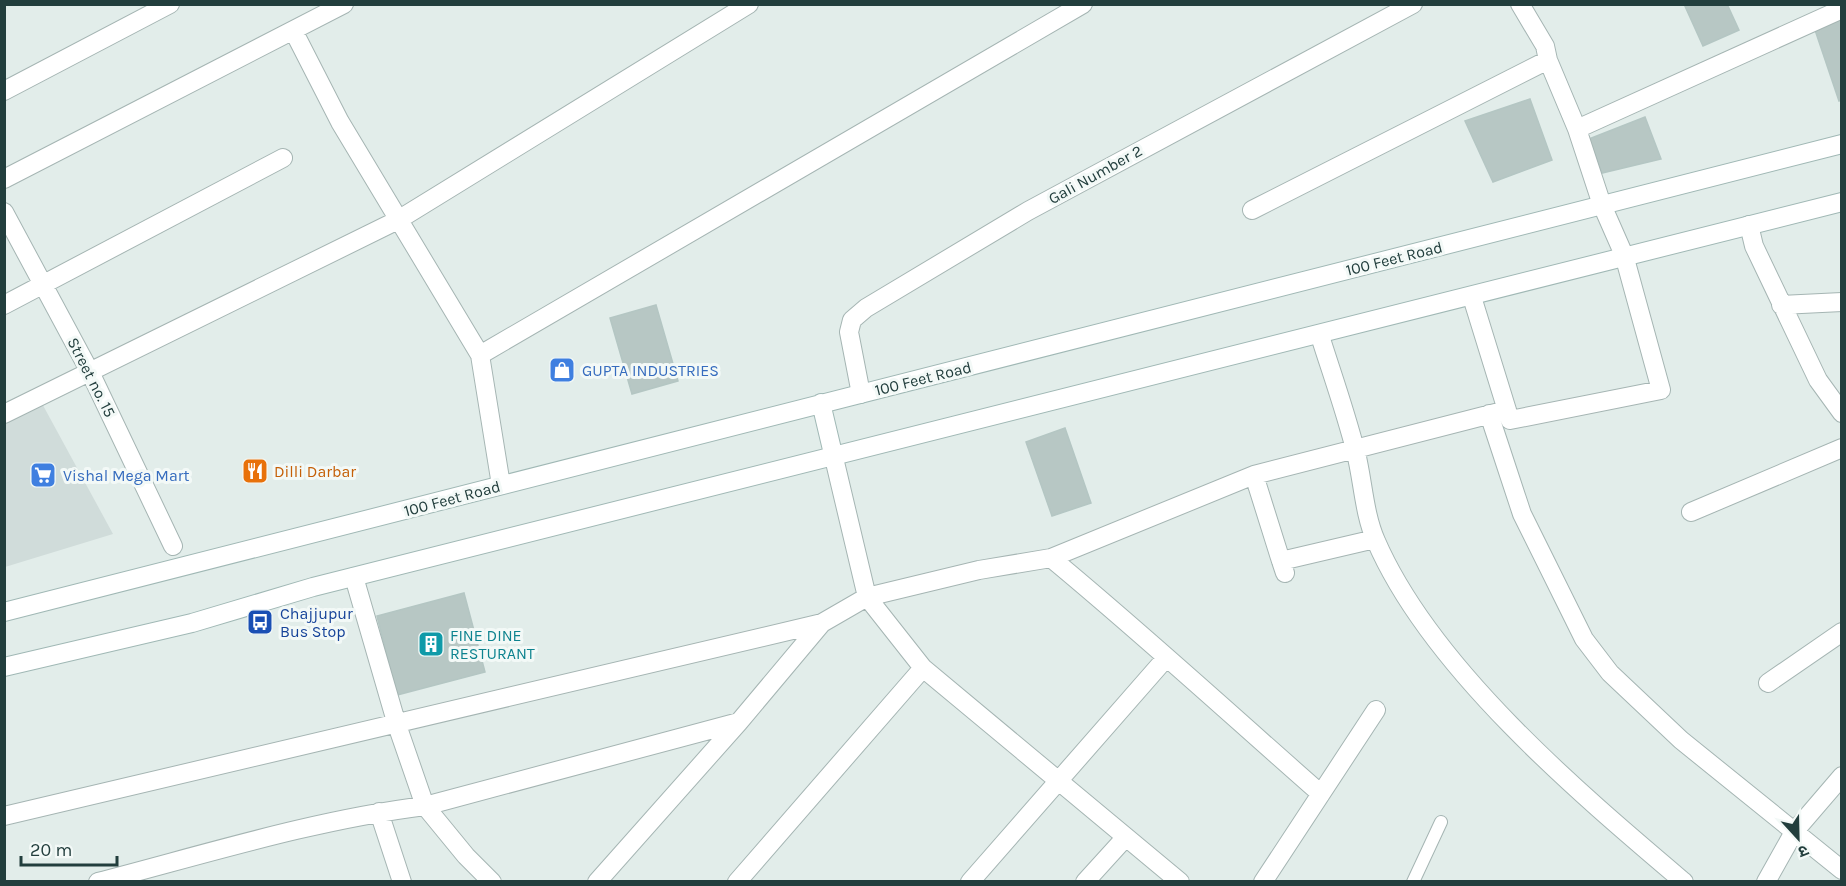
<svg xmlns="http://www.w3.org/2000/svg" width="1846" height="886" viewBox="0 0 1846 886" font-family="Karla,'Noto Sans Devanagari',sans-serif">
  <rect width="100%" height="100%" fill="#e2edea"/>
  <path fill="#d0dcda" d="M 39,398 L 113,534 L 5,567 L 5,417 Z"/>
  <path fill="#b7c7c4" stroke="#b4c6c3" stroke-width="1.5" d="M 1684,4 L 1727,4 L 1739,30 L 1703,46 Z
    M 1842,17 L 1842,100 L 1839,101 L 1814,27 Z
    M 1530,99 L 1552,160 L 1493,182 L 1465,121 Z
    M 1645,117 L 1661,159 L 1602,173 L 1589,139 Z
    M 656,305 L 678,381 L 632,394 L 610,318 Z
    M 1065,428 L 1091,503 L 1052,516 L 1026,442 Z
    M 464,593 L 485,672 L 397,695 L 377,616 Z"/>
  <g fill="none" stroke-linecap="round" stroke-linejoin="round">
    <g stroke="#a5b5b3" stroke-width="14">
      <path id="service" d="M 1413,882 L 1441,822"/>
    </g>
    <g stroke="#a5b5b3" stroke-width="20">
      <path id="minor" d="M 294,32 L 340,122 L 480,355 L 501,485
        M 4,91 L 170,4
        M 1577,129 L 1842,9
        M 4,179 L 344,4
        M 1252,210 L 1548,60
        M 4,212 L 90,372 L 173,546
        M 1749,225 L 1754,246 L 1818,380 L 1842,413
        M 1472,297 L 1510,420 L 1661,390 L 1624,255 L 1602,205 L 1577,129 L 1548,60 L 1545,46 L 1520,4
        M 4,305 L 283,158
        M 1781,305 L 1842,302
        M 1320,336 C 1332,374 1346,413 1356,453 C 1363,481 1364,514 1376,541 C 1431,668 1579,793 1684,882
        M 480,355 L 1083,4
        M 861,394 L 849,332 L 852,320 L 866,308 L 1028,211 L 1413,4
        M 4,414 L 398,220 L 749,4
        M 1489,414 L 1522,514 L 1584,639 L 1610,673 L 1681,740 L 1842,870
        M 834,458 L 867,597 L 923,668 L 1180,882
        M 1254,475 L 1281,561
        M 1691,512 L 1842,448
        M 1051,558 C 1143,634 1231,715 1321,794
        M 1285,573 L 1281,561 L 1375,539
        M 354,577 L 397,725 L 425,806 L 466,856 L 492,882
        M 1768,683 L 1842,632
        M 379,812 L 402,882
        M 4,816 L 822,623 L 867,597 L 979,570 L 1051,558 L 1254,475 L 1507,410
        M 98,882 C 206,854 314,820 425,806 L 739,722 L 822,623
        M 597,882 L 739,722
        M 737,882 L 923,668
        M 970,882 L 1166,658
        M 1085,882 L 1125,838
        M 1263,882 L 1376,710
        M 1766,882 L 1794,832 L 1842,776"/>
    </g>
    <g stroke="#a0b8b5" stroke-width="20">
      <path id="secondary" d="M 821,403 L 834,458
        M 4,612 L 1842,144
        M 4,667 L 192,623 L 313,587 L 1842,202"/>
    </g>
    <use href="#service" stroke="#fff" stroke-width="12"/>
    <use href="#minor" stroke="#fff" stroke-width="18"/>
    <use href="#secondary" stroke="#fff" stroke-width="18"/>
  </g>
  <defs>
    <g id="shop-square" transform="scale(1.35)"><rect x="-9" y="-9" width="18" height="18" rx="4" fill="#3f7fe0" stroke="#f3f9f7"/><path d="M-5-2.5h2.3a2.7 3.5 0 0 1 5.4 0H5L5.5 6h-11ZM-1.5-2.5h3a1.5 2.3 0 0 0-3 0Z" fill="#fff"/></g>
    <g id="restaurant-square" transform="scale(1.35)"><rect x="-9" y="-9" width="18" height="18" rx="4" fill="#e8710a" stroke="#f3f9f7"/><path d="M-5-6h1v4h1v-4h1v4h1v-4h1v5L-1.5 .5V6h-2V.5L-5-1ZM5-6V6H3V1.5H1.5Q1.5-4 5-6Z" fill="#fff"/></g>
    <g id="supermarket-square" transform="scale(1.35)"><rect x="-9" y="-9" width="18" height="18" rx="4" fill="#3f7fe0" stroke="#f3f9f7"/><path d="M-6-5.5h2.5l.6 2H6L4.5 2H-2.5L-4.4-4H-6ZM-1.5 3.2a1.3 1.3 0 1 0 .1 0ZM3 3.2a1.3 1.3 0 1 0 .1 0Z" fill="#fff"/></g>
    <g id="bus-square" transform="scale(1.35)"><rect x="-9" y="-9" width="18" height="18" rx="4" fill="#1a4fb4" stroke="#f3f9f7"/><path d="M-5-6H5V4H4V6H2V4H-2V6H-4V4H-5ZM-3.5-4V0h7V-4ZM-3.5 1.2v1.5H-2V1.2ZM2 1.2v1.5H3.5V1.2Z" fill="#fff"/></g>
    <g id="building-square" transform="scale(1.35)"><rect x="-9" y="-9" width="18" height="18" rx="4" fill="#0f9aa8" stroke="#f3f9f7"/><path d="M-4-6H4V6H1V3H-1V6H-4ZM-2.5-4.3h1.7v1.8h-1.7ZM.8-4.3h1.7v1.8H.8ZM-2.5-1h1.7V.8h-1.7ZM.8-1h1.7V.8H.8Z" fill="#fff"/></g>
  </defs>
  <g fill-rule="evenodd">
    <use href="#shop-square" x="562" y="370"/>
    <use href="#restaurant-square" x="255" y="471"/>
    <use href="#supermarket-square" x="43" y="475"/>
    <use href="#bus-square" x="260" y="622"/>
    <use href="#building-square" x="431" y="644"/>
  </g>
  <g text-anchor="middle" stroke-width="6" stroke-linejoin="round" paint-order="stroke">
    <g font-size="16" fill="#223e3d" stroke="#f3f9f7">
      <text transform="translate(1095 174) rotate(-29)" y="6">Gali Number 2</text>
      <text transform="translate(1394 258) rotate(-14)" y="6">100 Feet Road</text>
      <text transform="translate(92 377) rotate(63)" y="6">Street no. 15</text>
      <text transform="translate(923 378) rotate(-14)" y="6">100 Feet Road</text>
      <text transform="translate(452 498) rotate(-15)" y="6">100 Feet Road</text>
    </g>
    <g font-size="16" fill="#366cbe" stroke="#f3f9f7" text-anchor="start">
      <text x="582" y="376">GUPTA INDUSTRIES</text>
      <text x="63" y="481">Vishal Mega Mart</text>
    </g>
    <g font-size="16" fill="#c56008" stroke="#f3f9f7" text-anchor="start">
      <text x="274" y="477">Dilli Darbar</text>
    </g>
    <g font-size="16" fill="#164399" stroke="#f3f9f7" text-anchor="start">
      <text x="280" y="619">Chajjupur<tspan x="280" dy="18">Bus Stop</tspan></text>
    </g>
    <g font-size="16" fill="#0d838f" stroke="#f3f9f7" text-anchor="start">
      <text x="450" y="641">FINE DINE<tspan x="450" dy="18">RESTURANT</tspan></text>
    </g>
  </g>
  <rect width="1846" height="886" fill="none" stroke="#223e3d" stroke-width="12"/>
  <g transform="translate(1798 838) rotate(158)" stroke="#f3f9f7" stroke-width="4.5" paint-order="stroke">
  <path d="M0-4.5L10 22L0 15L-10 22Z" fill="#223e3d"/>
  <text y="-9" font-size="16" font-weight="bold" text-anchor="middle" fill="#223e3d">उ</text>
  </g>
  <path d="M21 856v9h96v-9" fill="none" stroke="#223e3d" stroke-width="3"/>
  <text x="30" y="856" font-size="18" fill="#223e3d" stroke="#f3f9f7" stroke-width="4.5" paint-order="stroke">20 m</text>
</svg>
